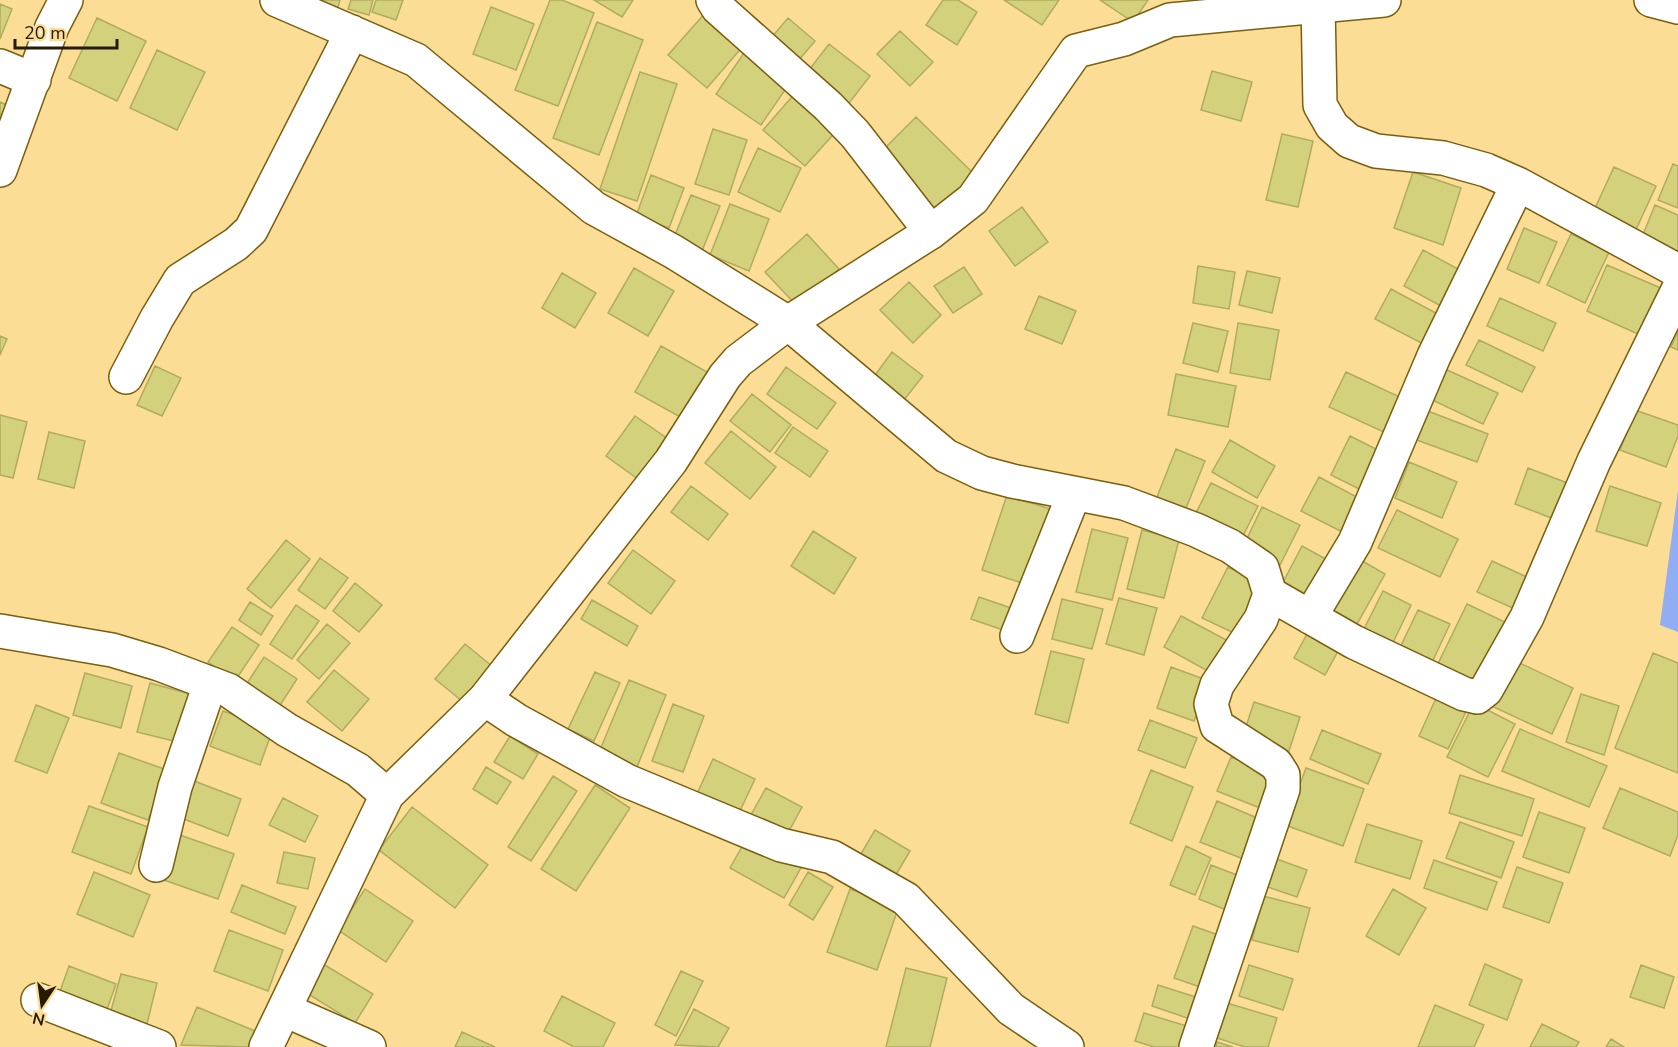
<svg xmlns="http://www.w3.org/2000/svg" width="1678" height="1047" viewBox="0 0 1678 1047" font-family="'Nunito Sans',sans-serif">
  <rect width="100%" height="100%" fill="#fcdd95"/>
  <path fill="#91adf3" d="M 1678,490 L 1678,632 L 1660,625 Z"/>
  <path fill="#d4d17d" stroke="#aeac61" stroke-width="1.5" d="M 308,0 L 340,0 L 337,11 Z
    M 351,0 L 373,0 L 369,15 L 348,9 Z
    M 376,0 L 403,0 L 396,20 L 372,12 Z
    M 550,0 L 562,0 L 594,13 L 558,106 L 515,90 Z
    M 594,0 L 633,0 L 622,17 Z
    M 943,0 L 958,0 L 977,12 L 957,45 L 926,25 Z
    M 1004,0 L 1059,0 L 1042,25 Z
    M 1100,0 L 1148,0 L 1133,22 Z
    M 0,4 L 12,9 L 0,39 Z
    M 491,7 L 534,24 L 516,70 L 473,54 Z
    M 706,12 L 744,45 L 707,88 L 668,55 Z
    M 97,18 L 146,41 L 117,101 L 69,78 Z
    M 788,18 L 815,41 L 793,67 L 766,44 Z
    M 597,22 L 643,40 L 599,155 L 553,138 Z
    M 900,31 L 933,62 L 910,86 L 877,54 Z
    M 829,44 L 870,76 L 846,107 L 805,75 Z
    M 157,50 L 205,72 L 177,130 L 130,108 Z
    M 744,53 L 789,84 L 761,125 L 716,94 Z
    M 1212,71 L 1252,82 L 1241,121 L 1201,110 Z
    M 640,72 L 677,84 L 637,201 L 600,189 Z
    M 797,91 L 840,127 L 805,166 L 763,130 Z
    M 0,102 L 13,108 L 0,142 Z
    M 916,117 L 976,176 L 937,216 L 876,157 Z
    M 713,129 L 747,140 L 729,195 L 695,184 Z
    M 1282,134 L 1313,141 L 1298,207 L 1266,200 Z
    M 758,148 L 801,168 L 780,212 L 738,192 Z
    M 1673,164 L 1678,166 L 1678,208 L 1658,200 Z
    M 1614,167 L 1656,186 L 1633,236 L 1591,217 Z
    M 1413,172 L 1461,188 L 1443,245 L 1394,228 Z
    M 651,175 L 684,188 L 669,228 L 636,216 Z
    M 691,195 L 720,206 L 700,256 L 671,245 Z
    M 730,204 L 769,219 L 749,271 L 710,255 Z
    M 1655,205 L 1678,215 L 1678,259 L 1640,242 Z
    M 1022,207 L 1048,242 L 1015,266 L 989,231 Z
    M 1524,228 L 1557,242 L 1539,283 L 1507,269 Z
    M 807,234 L 839,269 L 797,306 L 765,272 Z
    M 1571,234 L 1609,252 L 1585,303 L 1547,285 Z
    M 1423,250 L 1469,275 L 1450,311 L 1404,286 Z
    M 1607,265 L 1670,292 L 1649,339 L 1587,311 Z
    M 1198,266 L 1235,272 L 1229,309 L 1193,303 Z
    M 964,267 L 982,294 L 953,313 L 934,286 Z
    M 634,268 L 674,291 L 648,336 L 608,313 Z
    M 1247,271 L 1280,278 L 1272,313 L 1239,305 Z
    M 562,273 L 596,293 L 575,328 L 542,308 Z
    M 909,282 L 941,315 L 913,343 L 880,310 Z
    M 1391,289 L 1447,319 L 1431,348 L 1375,319 Z
    M 1039,296 L 1076,311 L 1062,344 L 1025,329 Z
    M 1500,298 L 1556,323 L 1543,351 L 1487,326 Z
    M 1193,323 L 1228,331 L 1218,372 L 1183,363 Z
    M 1238,323 L 1279,330 L 1270,380 L 1230,373 Z
    M 1678,331 L 1678,350 L 1671,347 Z
    M 0,336 L 7,339 L 0,355 Z
    M 1479,340 L 1535,367 L 1522,392 L 1466,365 Z
    M 661,346 L 707,372 L 682,418 L 635,392 Z
    M 892,352 L 923,376 L 900,405 L 870,382 Z
    M 155,366 L 181,378 L 162,416 L 137,405 Z
    M 786,367 L 836,403 L 817,429 L 767,394 Z
    M 1445,369 L 1498,393 L 1483,424 L 1430,399 Z
    M 1346,372 L 1402,398 L 1386,433 L 1329,407 Z
    M 1176,374 L 1236,386 L 1228,427 L 1168,415 Z
    M 752,394 L 791,425 L 770,452 L 730,421 Z
    M 1425,410 L 1488,434 L 1477,462 L 1414,439 Z
    M 1635,410 L 1678,425 L 1678,436 L 1666,467 L 1620,450 Z
    M 0,415 L 27,422 L 13,478 L 0,475 Z
    M 635,416 L 671,441 L 642,482 L 606,456 Z
    M 793,427 L 828,451 L 810,477 L 775,453 Z
    M 731,431 L 776,467 L 750,499 L 705,463 Z
    M 49,432 L 85,441 L 74,488 L 38,479 Z
    M 1350,436 L 1388,455 L 1369,494 L 1331,475 Z
    M 1230,440 L 1275,466 L 1257,498 L 1212,472 Z
    M 1176,449 L 1205,461 L 1182,518 L 1153,507 Z
    M 1409,462 L 1457,482 L 1442,518 L 1395,498 Z
    M 1528,468 L 1578,487 L 1564,523 L 1515,504 Z
    M 1319,477 L 1370,504 L 1352,537 L 1301,511 Z
    M 1211,483 L 1258,506 L 1241,540 L 1194,517 Z
    M 691,486 L 728,514 L 708,540 L 671,512 Z
    M 1610,486 L 1661,503 L 1647,546 L 1596,531 Z
    M 1007,495 L 1053,510 L 1028,585 L 982,570 Z
    M 1262,507 L 1300,525 L 1280,565 L 1243,547 Z
    M 1397,510 L 1458,539 L 1440,577 L 1378,548 Z
    M 1092,529 L 1128,538 L 1112,600 L 1076,592 Z
    M 1142,530 L 1179,540 L 1164,598 L 1127,589 Z
    M 813,531 L 856,558 L 834,594 L 791,566 Z
    M 286,540 L 310,559 L 271,608 L 247,589 Z
    M 1302,546 L 1333,563 L 1310,607 L 1279,590 Z
    M 633,550 L 675,581 L 651,614 L 608,583 Z
    M 1352,555 L 1385,574 L 1352,633 L 1319,615 Z
    M 320,558 L 348,578 L 325,609 L 298,590 Z
    M 1492,561 L 1531,579 L 1517,610 L 1477,592 Z
    M 1228,567 L 1262,584 L 1236,634 L 1202,618 Z
    M 355,583 L 382,605 L 359,632 L 333,611 Z
    M 1383,591 L 1411,605 L 1387,655 L 1358,641 Z
    M 979,597 L 1014,609 L 1006,631 L 971,619 Z
    M 1119,598 L 1157,608 L 1144,655 L 1106,644 Z
    M 1062,599 L 1103,609 L 1092,649 L 1052,639 Z
    M 592,600 L 638,626 L 627,646 L 581,619 Z
    M 250,602 L 273,616 L 261,635 L 239,620 Z
    M 1467,604 L 1509,624 L 1475,695 L 1433,674 Z
    M 296,605 L 319,621 L 292,659 L 270,644 Z
    M 1418,610 L 1450,624 L 1428,671 L 1396,656 Z
    M 1181,616 L 1234,644 L 1217,676 L 1164,647 Z
    M 327,624 L 350,643 L 319,679 L 297,660 Z
    M 1312,625 L 1343,642 L 1325,675 L 1294,658 Z
    M 232,627 L 259,645 L 235,681 L 208,662 Z
    M 465,644 L 498,671 L 468,706 L 435,679 Z
    M 1051,651 L 1084,659 L 1068,723 L 1035,714 Z
    M 1653,653 L 1678,663 L 1678,773 L 1615,748 Z
    M 264,657 L 297,679 L 279,707 L 246,685 Z
    M 1509,658 L 1573,688 L 1552,734 L 1487,704 Z
    M 1171,667 L 1209,681 L 1194,721 L 1157,708 Z
    M 334,670 L 369,699 L 342,731 L 307,702 Z
    M 595,672 L 620,683 L 594,741 L 568,729 Z
    M 85,673 L 132,686 L 121,728 L 73,715 Z
    M 629,680 L 666,695 L 635,772 L 597,757 Z
    M 150,683 L 194,695 L 182,743 L 137,732 Z
    M 1441,687 L 1471,701 L 1448,749 L 1419,736 Z
    M 1581,694 L 1619,706 L 1604,755 L 1566,742 Z
    M 1254,702 L 1300,717 L 1288,754 L 1242,739 Z
    M 1474,703 L 1515,724 L 1488,777 L 1447,757 Z
    M 673,704 L 704,716 L 683,772 L 652,761 Z
    M 36,705 L 69,718 L 47,773 L 15,761 Z
    M 223,711 L 273,729 L 260,765 L 210,746 Z
    M 1150,720 L 1197,738 L 1185,768 L 1138,750 Z
    M 1520,729 L 1607,766 L 1589,807 L 1502,771 Z
    M 1322,730 L 1381,754 L 1368,784 L 1310,759 Z
    M 510,736 L 538,754 L 523,779 L 494,762 Z
    M 119,753 L 167,770 L 148,820 L 101,803 Z
    M 1231,757 L 1279,776 L 1265,810 L 1217,791 Z
    M 713,759 L 755,779 L 738,815 L 696,796 Z
    M 486,767 L 511,782 L 497,804 L 473,789 Z
    M 1306,768 L 1364,789 L 1343,846 L 1285,825 Z
    M 1151,770 L 1193,787 L 1172,841 L 1130,823 Z
    M 1460,775 L 1534,799 L 1522,836 L 1449,813 Z
    M 553,776 L 577,791 L 531,861 L 508,847 Z
    M 189,779 L 241,799 L 228,836 L 176,816 Z
    M 595,785 L 630,808 L 576,891 L 541,869 Z
    M 766,788 L 802,807 L 783,842 L 747,822 Z
    M 1620,788 L 1678,812 L 1678,835 L 1670,856 L 1603,828 Z
    M 283,798 L 318,816 L 305,842 L 269,825 Z
    M 1217,801 L 1262,820 L 1246,860 L 1200,842 Z
    M 89,806 L 148,827 L 131,874 L 72,852 Z
    M 412,807 L 488,865 L 455,908 L 379,850 Z
    M 1539,812 L 1585,828 L 1569,873 L 1523,857 Z
    M 1460,822 L 1514,842 L 1501,878 L 1446,858 Z
    M 1367,824 L 1422,841 L 1410,879 L 1355,862 Z
    M 875,830 L 910,851 L 890,885 L 855,864 Z
    M 177,834 L 234,854 L 218,899 L 161,879 Z
    M 748,836 L 802,866 L 784,898 L 730,868 Z
    M 1186,846 L 1211,858 L 1195,895 L 1170,885 Z
    M 284,852 L 315,858 L 308,889 L 277,883 Z
    M 1266,855 L 1307,870 L 1297,897 L 1256,883 Z
    M 1434,860 L 1497,882 L 1487,910 L 1424,888 Z
    M 1211,865 L 1242,877 L 1229,911 L 1199,899 Z
    M 1517,867 L 1563,883 L 1549,923 L 1503,907 Z
    M 94,872 L 150,895 L 133,937 L 77,914 Z
    M 808,872 L 833,887 L 813,920 L 789,905 Z
    M 242,885 L 296,907 L 285,934 L 231,912 Z
    M 365,889 L 413,921 L 386,962 L 338,930 Z
    M 850,889 L 899,906 L 877,970 L 827,952 Z
    M 1393,889 L 1426,908 L 1399,955 L 1366,936 Z
    M 1263,896 L 1310,908 L 1298,952 L 1252,940 Z
    M 1193,926 L 1224,937 L 1206,989 L 1174,978 Z
    M 229,930 L 283,950 L 268,991 L 214,971 Z
    M 323,964 L 373,994 L 355,1023 L 305,992 Z
    M 1485,964 L 1522,980 L 1507,1020 L 1469,1005 Z
    M 1249,965 L 1293,979 L 1283,1010 L 1239,996 Z
    M 1641,965 L 1674,977 L 1664,1008 L 1630,997 Z
    M 69,966 L 116,984 L 105,1015 L 58,997 Z
    M 906,968 L 947,978 L 930,1047 L 886,1047 Z
    M 681,971 L 703,981 L 676,1036 L 655,1025 Z
    M 121,974 L 157,983 L 146,1028 L 109,1018 Z
    M 1158,985 L 1202,999 L 1196,1021 L 1152,1006 Z
    M 562,996 L 615,1023 L 603,1047 L 574,1047 L 544,1031 Z
    M 1227,1003 L 1277,1018 L 1268,1047 L 1245,1047 L 1217,1038 Z
    M 1435,1005 L 1484,1025 L 1474,1047 L 1418,1047 Z
    M 197,1007 L 255,1031 L 248,1047 L 181,1045 Z
    M 694,1009 L 729,1028 L 718,1047 L 675,1045 Z
    M 1144,1013 L 1193,1028 L 1187,1047 L 1154,1047 L 1135,1041 Z
    M 1542,1024 L 1579,1042 L 1576,1047 L 1530,1047 Z
    M 462,1032 L 495,1047 L 455,1047 Z
    M 1611,1039 L 1624,1047 L 1606,1047 Z
    M 1217,1042 L 1233,1047 L 1216,1047 Z"/>
  <g fill="none" stroke-linecap="round" stroke-linejoin="round">
    <g stroke="#7b5e0e" stroke-width="36">
      <path id="minor" d="M 277,0 L 416,60 L 594,208 L 674,252 L 788,323 L 946,456 L 982,473 L 1012,481 L 1124,503 L 1196,530 L 1230,546 L 1262,568 L 1270,594 L 1261,619 L 1217,685 L 1211,704 L 1217,726 L 1276,764 L 1283,775 L 1283,789 L 1196,1047
        M 713,0 L 718,8 L 828,106 L 855,134 L 931,232
        M 1318,4 L 1320,105 L 1332,126 L 1349,141 L 1376,151 L 1443,158 L 1486,170 L 1518,184 L 1678,271
        M 0,66 L 34,80
        M 0,170 L 52,27 L 66,0
        M 126,377 L 157,318 L 180,280 L 236,244 L 251,230 L 352,32
        M 1270,594 L 1354,642 L 1464,694 L 1477,697 L 1486,690 L 1527,617 L 1594,461 L 1678,290
        M 1310,617 L 1355,542 L 1434,356 L 1518,184
        M 1017,636 L 1074,494
        M 485,699 L 516,720 L 627,781 L 781,845 L 832,857 L 906,899 L 1011,1009 L 1067,1047
        M 156,865 L 175,787 L 210,684
        M 38,1000 L 159,1047
        M 285,1010 L 369,1047"/>
    </g>
    <g stroke="#7b5e0e" stroke-width="36">
      <path id="tertiary" d="M 1651,0 L 1678,7
        M 0,631 L 112,650 L 159,664 L 228,690 L 287,730 L 358,770 L 387,795
        M 266,1047 L 387,795 L 485,699 L 671,461 L 725,376 L 738,361 L 788,323 L 931,232 L 973,199 L 1076,51 L 1124,39 L 1170,20 L 1384,0"/>
    </g>
    <use href="#minor" stroke="#fff" stroke-width="33"/>
    <use href="#tertiary" stroke="#fff" stroke-width="33"/>
  </g>
  <g transform="translate(42 1005) rotate(193)" stroke="#fcdd95" stroke-width="4.5" paint-order="stroke">
  <path d="M0-4.5L10 22L0 15L-10 22Z" fill="#261a00"/>
  <text y="-9" font-size="16" font-weight="bold" text-anchor="middle" fill="#261a00">N</text>
  </g>
  <path d="M15 39v9h102v-9" fill="none" stroke="#261a00" stroke-width="3"/>
  <text x="24" y="39" font-size="18" fill="#261a00" stroke="#fcdd95" stroke-width="4.5" paint-order="stroke">20 m</text>
</svg>
